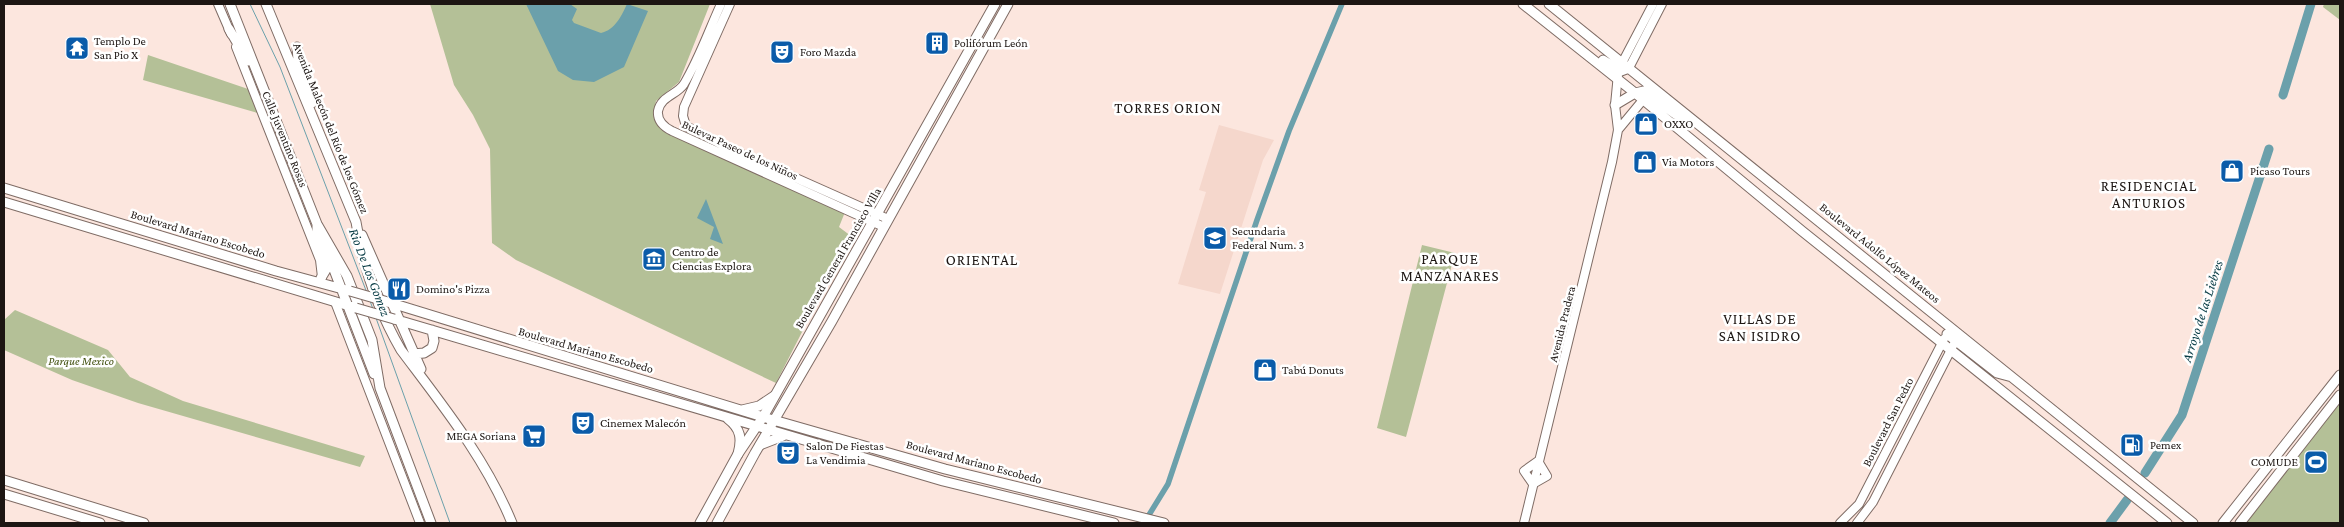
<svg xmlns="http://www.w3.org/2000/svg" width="2344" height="527" viewBox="0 0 2344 527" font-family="'Crimson Pro',serif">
  <rect width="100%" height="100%" fill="#fce6de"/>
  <path fill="#f5d7cc" d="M 1219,125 L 1274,140 L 1263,160 L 1220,294 L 1178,284 L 1206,192 L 1199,190 Z"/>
  <path fill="#b4c097" d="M 430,4 L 710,4 L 679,82 L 656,101 L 653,115 L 665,132 L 845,212 L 839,227 L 851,236 L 776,383 L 516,260 L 492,243 L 490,149 L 473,115 L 454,85 Z
    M 2324,4 L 2340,4 L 2340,20 L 2323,7 Z
    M 148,55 L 251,90 L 261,114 L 143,80 Z
    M 1422,245 L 1455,253 L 1406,437 L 1377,428 Z
    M 15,310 L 108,350 L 130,377 L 183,401 L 365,456 L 360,467 L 138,403 L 72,380 L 4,350 L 4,320 Z
    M 2340,400 L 2340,523 L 2242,523 Z"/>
  <path fill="#6ba0ab" d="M 526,4 L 570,4 L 577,9 L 572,20 L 574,23 L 601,33 C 615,30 622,15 627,4 L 648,11 L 624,67 L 594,82 L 573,80 L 558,71 Z
    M 706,199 L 723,244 L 710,239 L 714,227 L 697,218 Z"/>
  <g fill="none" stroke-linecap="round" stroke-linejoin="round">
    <path stroke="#6ba0ab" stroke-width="1" d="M 250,4 L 280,67 L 367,293
      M 370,301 L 373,309
      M 376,318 L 450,523"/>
    <path stroke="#6ba0ab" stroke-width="5.5" d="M 1144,523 L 1168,484 L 1257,220 L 1289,131 L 1342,4"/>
    <path stroke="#6ba0ab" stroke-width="9" d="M 2283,95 L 2311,4
      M 2145,473 L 2182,415 L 2269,149
      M 2110,523 L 2127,500"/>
    <g stroke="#7f6c65" stroke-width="10">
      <path id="tertiary" d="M 218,4 L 231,34
        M 721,4 C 709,30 699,59 684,84 C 677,95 661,96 658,111 C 657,121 664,127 672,131 L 884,227
        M 730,4 L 684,107 L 683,116 L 686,126 L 726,147 L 888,219
        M 236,47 L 320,260 L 322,277
        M 1629,68 L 1662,4
        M 1618,130 L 1647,95
        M 335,302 L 420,523
        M 1538,461 L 1547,476 L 1533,484 L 1524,471 Z
        M 1524,523 L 1612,162 L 1618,130 L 1615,105 L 1618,74 L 1622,63 L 1653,4
        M 1840,523 L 1859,504 L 1944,339
        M 1857,523 L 1873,502 L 1958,336"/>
    </g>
    <g stroke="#7f6c65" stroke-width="11">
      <path id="secondary" d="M 4,480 L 144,523
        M 4,494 L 100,523
        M 700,523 L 738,454 L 763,417 L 995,4
        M 717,523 L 755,453 L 832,321 L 1008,4
        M 2223,523 L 2340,375
        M 2240,523 L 2340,395"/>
    </g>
    <g stroke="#7f6c65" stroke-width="11">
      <path id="primary" d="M 230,4 L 317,224 L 347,276 L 372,340 L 380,388 L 431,523
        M 266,4 L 356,222 C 363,266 379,312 401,350 C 443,406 486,459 512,523
        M 1523,4 L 1635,93 L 1802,231 L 2167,523
        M 1549,4 L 2193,523
        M 229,29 L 248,61
        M 297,47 L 298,60 L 312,103
        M 1603,60 L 1621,71 L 1629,68
        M 1615,105 L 1635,93 L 1644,91 L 1675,114 L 1686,118
        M 4,188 L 276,271 L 350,291
        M 4,202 L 356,308
        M 317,224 L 317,237 L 327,268 L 321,278
        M 362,235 L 421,369
        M 323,241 L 374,374
        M 388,302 L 763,417 L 945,469 L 1164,523
        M 394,319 L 943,481 L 1114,523
        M 1947,334 L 1997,373 L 2012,377
        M 413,354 L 424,353 L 432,348 L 434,341 L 432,330
        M 742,410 L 759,406 L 774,396
        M 728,419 C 741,429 742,439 738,454
        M 760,445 L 783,436"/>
    </g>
    <use href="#tertiary" stroke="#fff" stroke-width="8"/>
    <use href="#secondary" stroke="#fff" stroke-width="9"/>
    <use href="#primary" stroke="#fff" stroke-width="9"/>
    <g stroke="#7f6c65" stroke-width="11" stroke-linecap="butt">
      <path id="primary-bridge" d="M 350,291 L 388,302
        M 356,308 L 394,319"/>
    </g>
    <use href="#primary-bridge" stroke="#fff" stroke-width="9"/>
  </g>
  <defs>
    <g id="building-square" transform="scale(1.25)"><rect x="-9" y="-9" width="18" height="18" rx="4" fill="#0a5ba9" stroke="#fff"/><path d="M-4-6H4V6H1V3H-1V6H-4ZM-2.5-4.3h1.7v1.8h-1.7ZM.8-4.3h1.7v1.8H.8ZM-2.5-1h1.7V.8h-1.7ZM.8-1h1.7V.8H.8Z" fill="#fff"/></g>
    <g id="temple-square" transform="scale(1.25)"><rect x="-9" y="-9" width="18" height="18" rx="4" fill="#0a5ba9" stroke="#fff"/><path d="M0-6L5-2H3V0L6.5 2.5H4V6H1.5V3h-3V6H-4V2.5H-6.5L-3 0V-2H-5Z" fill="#fff"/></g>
    <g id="theatre-square" transform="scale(1.25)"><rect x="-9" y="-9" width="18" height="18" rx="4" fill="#0a5ba9" stroke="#fff"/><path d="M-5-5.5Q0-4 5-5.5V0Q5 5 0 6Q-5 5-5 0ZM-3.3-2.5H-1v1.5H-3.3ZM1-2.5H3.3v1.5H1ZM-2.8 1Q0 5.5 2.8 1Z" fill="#fff"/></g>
    <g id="shop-square" transform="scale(1.25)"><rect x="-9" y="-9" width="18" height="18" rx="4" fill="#0a5ba9" stroke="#fff"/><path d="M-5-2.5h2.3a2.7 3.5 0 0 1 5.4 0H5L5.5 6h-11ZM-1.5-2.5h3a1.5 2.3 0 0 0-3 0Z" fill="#fff"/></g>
    <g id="school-square" transform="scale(1.25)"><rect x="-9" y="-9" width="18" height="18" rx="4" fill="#0a5ba9" stroke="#fff"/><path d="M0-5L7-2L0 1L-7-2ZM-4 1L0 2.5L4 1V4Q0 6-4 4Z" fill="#fff"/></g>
    <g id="museum-square" transform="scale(1.25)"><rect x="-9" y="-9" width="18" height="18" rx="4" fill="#0a5ba9" stroke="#fff"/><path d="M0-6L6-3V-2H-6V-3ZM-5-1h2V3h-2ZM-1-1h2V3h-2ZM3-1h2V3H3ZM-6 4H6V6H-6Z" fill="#fff"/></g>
    <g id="restaurant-square" transform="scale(1.25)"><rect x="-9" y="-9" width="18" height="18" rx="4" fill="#0a5ba9" stroke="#fff"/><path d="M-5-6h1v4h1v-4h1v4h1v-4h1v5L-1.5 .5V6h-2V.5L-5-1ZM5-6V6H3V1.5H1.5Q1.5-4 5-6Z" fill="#fff"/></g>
    <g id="supermarket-square" transform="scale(1.25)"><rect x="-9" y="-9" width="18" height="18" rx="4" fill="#0a5ba9" stroke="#fff"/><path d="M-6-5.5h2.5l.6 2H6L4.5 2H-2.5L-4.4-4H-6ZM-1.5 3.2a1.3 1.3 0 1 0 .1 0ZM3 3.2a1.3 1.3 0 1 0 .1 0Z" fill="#fff"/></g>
    <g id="fuel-square" transform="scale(1.25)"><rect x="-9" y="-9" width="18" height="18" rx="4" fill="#0a5ba9" stroke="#fff"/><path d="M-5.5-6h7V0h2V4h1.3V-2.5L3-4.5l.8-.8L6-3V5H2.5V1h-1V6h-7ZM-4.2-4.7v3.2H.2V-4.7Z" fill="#fff"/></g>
    <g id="stadium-square" transform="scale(1.25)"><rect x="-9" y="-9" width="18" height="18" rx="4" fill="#0a5ba9" stroke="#fff"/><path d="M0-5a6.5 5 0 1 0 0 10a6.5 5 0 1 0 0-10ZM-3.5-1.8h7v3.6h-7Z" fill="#fff"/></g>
  </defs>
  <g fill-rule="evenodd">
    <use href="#building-square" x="937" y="43"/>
    <use href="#temple-square" x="77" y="48"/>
    <use href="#theatre-square" x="782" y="52"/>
    <use href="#shop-square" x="1646" y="124"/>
    <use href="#shop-square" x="1645" y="162"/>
    <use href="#shop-square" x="2232" y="171"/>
    <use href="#school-square" x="1215" y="238"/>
    <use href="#museum-square" x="654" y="259"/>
    <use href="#restaurant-square" x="399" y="289"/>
    <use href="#shop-square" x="1265" y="370"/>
    <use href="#theatre-square" x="583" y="423"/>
    <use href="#supermarket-square" x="534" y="436"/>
    <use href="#fuel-square" x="2132" y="445"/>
    <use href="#theatre-square" x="788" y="453"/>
    <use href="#stadium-square" x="2316" y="462"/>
  </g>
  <g text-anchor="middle" stroke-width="5" stroke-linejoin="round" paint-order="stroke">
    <g font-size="12" fill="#1d1613" stroke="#fff" text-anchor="start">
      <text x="94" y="45">Templo De<tspan x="94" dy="14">San Pio X</tspan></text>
      <text x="954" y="47">Polifórum León</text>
      <text x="800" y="56">Foro Mazda</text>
      <text x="1664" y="128">OXXO</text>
      <text x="1662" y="166">Via Motors</text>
      <text x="2250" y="175">Picaso Tours</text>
      <text x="1232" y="235">Secundaria<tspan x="1232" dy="14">Federal Num. 3</tspan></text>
      <text x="672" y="256">Centro de<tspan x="672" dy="14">Ciencias Explora</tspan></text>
      <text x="416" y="293">Domino's Pizza</text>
      <text x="1282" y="374">Tabú Donuts</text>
      <text x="600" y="427">Cinemex Malecón</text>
      <text x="516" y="440" text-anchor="end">MEGA Soriana</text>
      <text x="2150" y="449">Pemex</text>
      <text x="806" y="450">Salon De Fiestas<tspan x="806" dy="14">La Vendimia</tspan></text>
      <text x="2298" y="466" text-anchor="end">COMUDE</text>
    </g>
    <g font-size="12" fill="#1d1613" stroke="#fff">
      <text transform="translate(331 128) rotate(68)" y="4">Avenida Malecón del Río de los Gómez</text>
      <text transform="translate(285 139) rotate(68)" y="4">Calle Juventino Rosas</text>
      <text transform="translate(740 150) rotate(25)" y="4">Bulevar Paseo de los Niños</text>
      <text transform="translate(198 234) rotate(17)" y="4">Boulevard Mariano Escobedo</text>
      <text transform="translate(1880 253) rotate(39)" y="4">Boulevard Adolfo López Mateos</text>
      <text transform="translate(838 258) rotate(-60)" y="4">Boulevard General Francisco Villa</text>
      <text transform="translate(1562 324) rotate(-76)" y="4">Avenida Pradera</text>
      <text transform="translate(586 350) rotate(16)" y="4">Boulevard Mariano Escobedo</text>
      <text transform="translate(1888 422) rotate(-63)" y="4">Boulevard San Pedro</text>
      <text transform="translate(974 462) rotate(15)" y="4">Boulevard Mariano Escobedo</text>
    </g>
    <g font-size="12" font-style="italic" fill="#455313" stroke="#fff">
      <text x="81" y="365">Parque Mexico</text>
    </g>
    <g font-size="14" font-style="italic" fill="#0a3d46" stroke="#fff">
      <text transform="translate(370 272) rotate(69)" y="5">Rio De Los Gomez</text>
      <text transform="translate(2202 311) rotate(-72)" y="5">Arroyo de las Liebres</text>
    </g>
    <g font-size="15" letter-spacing="1" fill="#1d1613" stroke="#fff">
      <text x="1168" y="113">TORRES ORION</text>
      <text x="2149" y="191">RESIDENCIAL<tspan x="2149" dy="17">ANTURIOS</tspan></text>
      <text x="1450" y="264">PARQUE<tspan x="1450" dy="17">MANZANARES</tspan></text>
      <text x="982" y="265">ORIENTAL</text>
      <text x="1760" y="324">VILLAS DE<tspan x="1760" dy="17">SAN ISIDRO</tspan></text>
    </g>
  </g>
  <rect width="2344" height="527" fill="none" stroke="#1d1613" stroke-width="10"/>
</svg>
